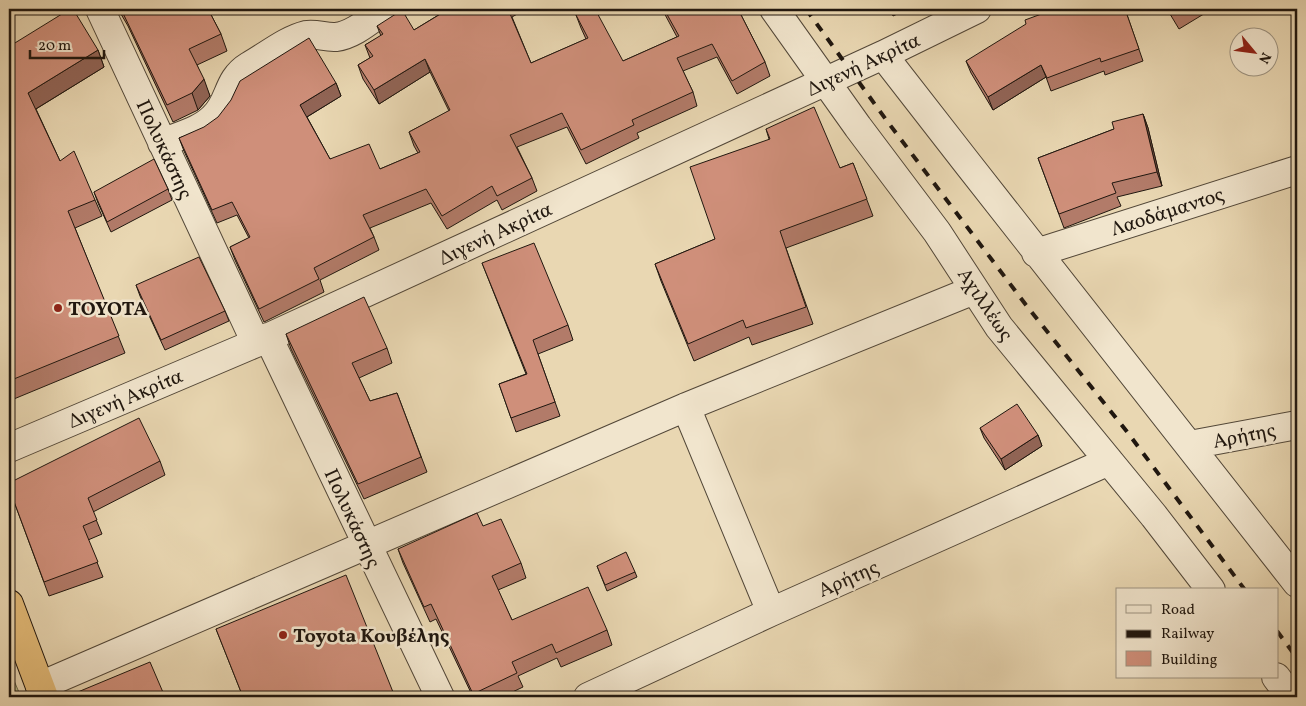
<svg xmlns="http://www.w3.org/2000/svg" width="1306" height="706" viewBox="0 0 1306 706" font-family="Vollkorn,serif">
  <rect width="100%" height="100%" fill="#e9d7b2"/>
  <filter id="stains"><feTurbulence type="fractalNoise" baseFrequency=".004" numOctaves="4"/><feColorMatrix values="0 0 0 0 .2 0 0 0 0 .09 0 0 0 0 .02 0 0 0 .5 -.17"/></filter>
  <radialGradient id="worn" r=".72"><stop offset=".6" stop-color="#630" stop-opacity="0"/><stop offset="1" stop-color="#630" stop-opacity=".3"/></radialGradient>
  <path fill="#bbbd89" stroke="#6e6a4c" d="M 9,669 L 21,697 L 12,697 L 9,688 Z"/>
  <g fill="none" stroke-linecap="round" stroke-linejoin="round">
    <g stroke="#524738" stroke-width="30">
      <path id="minor" d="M 100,9 L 256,343
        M 774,9 L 858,127 L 937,232 L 999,327 L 1154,516 L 1211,590
        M 883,55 C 1020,232 1160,407 1297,583
        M 162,143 C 178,136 200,131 213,118 C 231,102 226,80 249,66 C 267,56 286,40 306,35 C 316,33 326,38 336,37 C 354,35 372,18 386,9
        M 1036,253 L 1297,170
        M 268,337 L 440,697
        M 686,407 L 771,612
        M 1190,445 L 1297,425
        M 9,448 L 256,343 L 883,55 L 977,9
        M 1276,677 L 1291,697
        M 40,686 L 686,407 L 974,290
        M 588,697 L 771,612 L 1109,461"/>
    </g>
    <g stroke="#20170f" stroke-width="30">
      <path id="highway" d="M 9,604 L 44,697"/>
    </g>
    <use href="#minor" stroke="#f1e5cd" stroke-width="28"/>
    <use href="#highway" stroke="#e4bc79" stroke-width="28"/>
    <path stroke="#20170f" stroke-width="4" stroke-dasharray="9 9" stroke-linecap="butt" d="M 806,9 L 887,121 L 1026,305 L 1128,433 L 1245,590
      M 1277,631 L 1297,658"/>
  </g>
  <path fill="#b27b69" stroke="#20170f" d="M 118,9 L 208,9 L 221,34 L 227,51 L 197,65 L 210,96 L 198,110 L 173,122 L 128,26 Z
    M 443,9 L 526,9 L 512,17 L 531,63 L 586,39 L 581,28 L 576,15 L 623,61 L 677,37 L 662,9 L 738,9 L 765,62 L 770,76 L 737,94 L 717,57 L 683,71 L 693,92 L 697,106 L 637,133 L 639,138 L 586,164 L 567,127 L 517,147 L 532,178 L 537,191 L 502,210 L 497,200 L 447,229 L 431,203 L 370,228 L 374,237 L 379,250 L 320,280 L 324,292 L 264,322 L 235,260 L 230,247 L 249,238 L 237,215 L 217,223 L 184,151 L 179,138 L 336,83 L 341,96 L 307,117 L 330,159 L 380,169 L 418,153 L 414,146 L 409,132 L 449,111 L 430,72 L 379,104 L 363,79 L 358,65 L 370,58 L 365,45 L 381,36 L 377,26 L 414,30 L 445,11 Z
    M 890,9 L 908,9 L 893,16 Z
    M 1125,9 L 1143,61 L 1105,75 L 1104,71 L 1051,91 L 1046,77 L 993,110 L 971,73 L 966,61 Z
    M 1167,9 L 1212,9 L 1179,29 Z
    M 10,46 L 98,50 L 104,67 L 36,109 L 60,161 L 95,200 L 102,216 L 75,228 L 125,353 L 9,401 L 9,55 L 13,52 Z
    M 1143,114 L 1148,128 L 1162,186 L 1117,197 L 1121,206 L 1064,228 L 1038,158 L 1114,129 Z
    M 766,129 L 840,168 L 853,163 L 873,216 L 786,248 L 813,324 L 752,345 L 749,337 L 694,361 L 661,281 L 655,264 L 715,239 L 769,139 Z
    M 168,189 L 172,200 L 111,232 L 98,203 L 94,192 Z
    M 482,263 L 568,325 L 573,340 L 538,354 L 560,416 L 516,432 L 499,384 L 526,374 Z
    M 136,285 L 225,311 L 229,321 L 165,350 L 140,296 Z
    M 286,334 L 387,348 L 392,363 L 359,378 L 370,401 L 397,393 L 427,472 L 364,499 L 291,349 Z
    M 980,428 L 1038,435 L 1042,446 L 1005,470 L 984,438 Z
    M 160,461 L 165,475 L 93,512 L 102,534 L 88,540 L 103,577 L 49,596 L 9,488 Z
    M 483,526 L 521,563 L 526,578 L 498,590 L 512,620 L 607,630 L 612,645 L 561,667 L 557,658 L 518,676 L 523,687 L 502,697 L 473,697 L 436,619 L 430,622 L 403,563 L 398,549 Z
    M 597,566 L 635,572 L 637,577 L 607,591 Z
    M 216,629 L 395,697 L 243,697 Z"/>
  <path fill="#916455" stroke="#20170f" d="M 98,50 L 104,67 L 34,110 L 28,93 Z
    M 425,59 L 430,72 L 379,104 L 374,90 Z
    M 1041,65 L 1046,77 L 993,110 L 988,97 Z
    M 204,79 L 210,96 L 198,110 L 192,93 Z
    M 336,83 L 341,96 L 305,118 L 300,105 Z
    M 1143,114 L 1148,128 L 1162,186 L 1157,172 Z
    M 1038,435 L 1042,446 L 1005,470 L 1001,459 Z"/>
  <path fill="#cf8f7a" stroke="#20170f" d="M 70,9 L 73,9 L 98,50 L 28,93 L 60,161 L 74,151 L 95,200 L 68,211 L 119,336 L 9,381 L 9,55 L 14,51 L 10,46 Z
    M 121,9 L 208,9 L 221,34 L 189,49 L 204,79 L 192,93 L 167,105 Z
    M 446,9 L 508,9 L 531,63 L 588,38 L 576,15 L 588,9 L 595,9 L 623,61 L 679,36 L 664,9 L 738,9 L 765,62 L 732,81 L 712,44 L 677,58 L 693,92 L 632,120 L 634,125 L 581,150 L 562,113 L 510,135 L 532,178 L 497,196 L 492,186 L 442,216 L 426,189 L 363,215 L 374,237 L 314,268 L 319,279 L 259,309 L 230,247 L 250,237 L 232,202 L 212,210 L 179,138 L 204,127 L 218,117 L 231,100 L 240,81 L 309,38 L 336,83 L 300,105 L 330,159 L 369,144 L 380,169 L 420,152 L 409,132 L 450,110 L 425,59 L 374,90 L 358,65 L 373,56 L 365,45 L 383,34 L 377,26 L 402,10 L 414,30 L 447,10 Z
    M 1055,9 L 1125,9 L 1139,49 L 1101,62 L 1100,58 L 1047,78 L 1041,65 L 988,97 L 966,61 L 1026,24 L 1025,20 Z
    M 1170,9 L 1181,9 L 1173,14 Z
    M 814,107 L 840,168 L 853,163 L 867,199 L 780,231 L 806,307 L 746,328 L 743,320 L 688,344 L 655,264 L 715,239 L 690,167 L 770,139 L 766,129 Z
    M 1143,114 L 1157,172 L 1112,183 L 1116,193 L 1059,214 L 1038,158 L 1114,129 L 1112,122 Z
    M 154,159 L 168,189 L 107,222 L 94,192 Z
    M 534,243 L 568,325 L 533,340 L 555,402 L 511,418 L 499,384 L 527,374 L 482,263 Z
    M 199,257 L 225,311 L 161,340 L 136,285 Z
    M 364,297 L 387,348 L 352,363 L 370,401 L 397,393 L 421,457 L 358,484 L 286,334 Z
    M 1017,404 L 1038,435 L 1001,459 L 980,428 Z
    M 139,418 L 160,461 L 88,498 L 97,520 L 83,526 L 98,562 L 44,582 L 9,488 L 9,483 Z
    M 477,513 L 483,526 L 501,519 L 521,563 L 492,576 L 512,620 L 588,587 L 607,630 L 556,653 L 552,644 L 512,662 L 517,673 L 473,694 L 431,604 L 424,607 L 398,549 Z
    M 626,552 L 635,572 L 605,585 L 597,566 Z
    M 346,575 L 395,697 L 243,697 L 216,629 Z
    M 150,662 L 165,697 L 74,697 L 73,694 Z"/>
  <g fill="#8f2418" stroke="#f1e5cd" stroke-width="2">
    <circle cx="58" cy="308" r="5"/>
    <circle cx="283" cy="635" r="5"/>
  </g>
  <g text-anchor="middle" stroke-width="5" stroke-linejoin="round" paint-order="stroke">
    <g font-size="20" fill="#20170f" stroke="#f1e5cd">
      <text transform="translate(863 64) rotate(-25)" y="7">Διγενή Ακρίτα</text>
      <text transform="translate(165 149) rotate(65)" y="7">Πολυκάστης</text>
      <text transform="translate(1167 211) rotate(-18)" y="7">Λαοδάμαντος</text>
      <text transform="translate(495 233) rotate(-25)" y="7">Διγενή Ακρίτα</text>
      <text transform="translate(986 304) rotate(56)" y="7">Αχιλλέως</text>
      <text transform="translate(125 398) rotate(-23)" y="7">Διγενή Ακρίτα</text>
      <text transform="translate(1244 435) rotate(-11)" y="7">Αρήτης</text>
      <text transform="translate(353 518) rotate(65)" y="7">Πολυκάστης</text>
      <text transform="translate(848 578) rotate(-24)" y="7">Αρήτης</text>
    </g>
    <g font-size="20" font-weight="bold" fill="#20170f" stroke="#f1e5cd" text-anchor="start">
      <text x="68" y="315">TOYOTA</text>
      <text x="293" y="642">Toyota Κουβέλης</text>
    </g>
  </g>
  <rect width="1306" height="706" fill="none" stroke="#e9d7b2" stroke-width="30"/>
  <rect x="10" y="10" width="1286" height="686" fill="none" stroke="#20170f" stroke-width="2.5"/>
  <rect x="15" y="15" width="1276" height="676" fill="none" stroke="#20170f"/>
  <rect x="1116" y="588" width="162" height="90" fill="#f1e5cd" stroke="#9d9381"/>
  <rect x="1126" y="605" width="25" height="8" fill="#f1e5cd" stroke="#9d9381"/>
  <text x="1161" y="614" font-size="15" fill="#20170f">Road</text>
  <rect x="1126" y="630" width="25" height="8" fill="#20170f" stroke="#9d9381"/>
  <text x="1161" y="638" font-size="15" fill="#20170f">Railway</text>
  <rect x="1126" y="651" width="25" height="15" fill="#cf8f7a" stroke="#9d9381"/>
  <text x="1161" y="664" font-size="15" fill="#20170f">Building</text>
  <g transform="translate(1254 52) rotate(119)"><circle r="24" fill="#f1e5cd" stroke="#9d9381"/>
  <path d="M0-4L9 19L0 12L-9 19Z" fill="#8f2418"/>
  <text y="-8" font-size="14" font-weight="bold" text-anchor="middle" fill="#20170f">N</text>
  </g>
  <path d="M30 50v8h74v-8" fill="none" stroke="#20170f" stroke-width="2.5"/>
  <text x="38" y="50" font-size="15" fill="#20170f" stroke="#f1e5cd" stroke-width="4" paint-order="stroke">20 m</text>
  <rect width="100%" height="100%" filter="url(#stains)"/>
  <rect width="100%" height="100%" fill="url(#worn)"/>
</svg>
